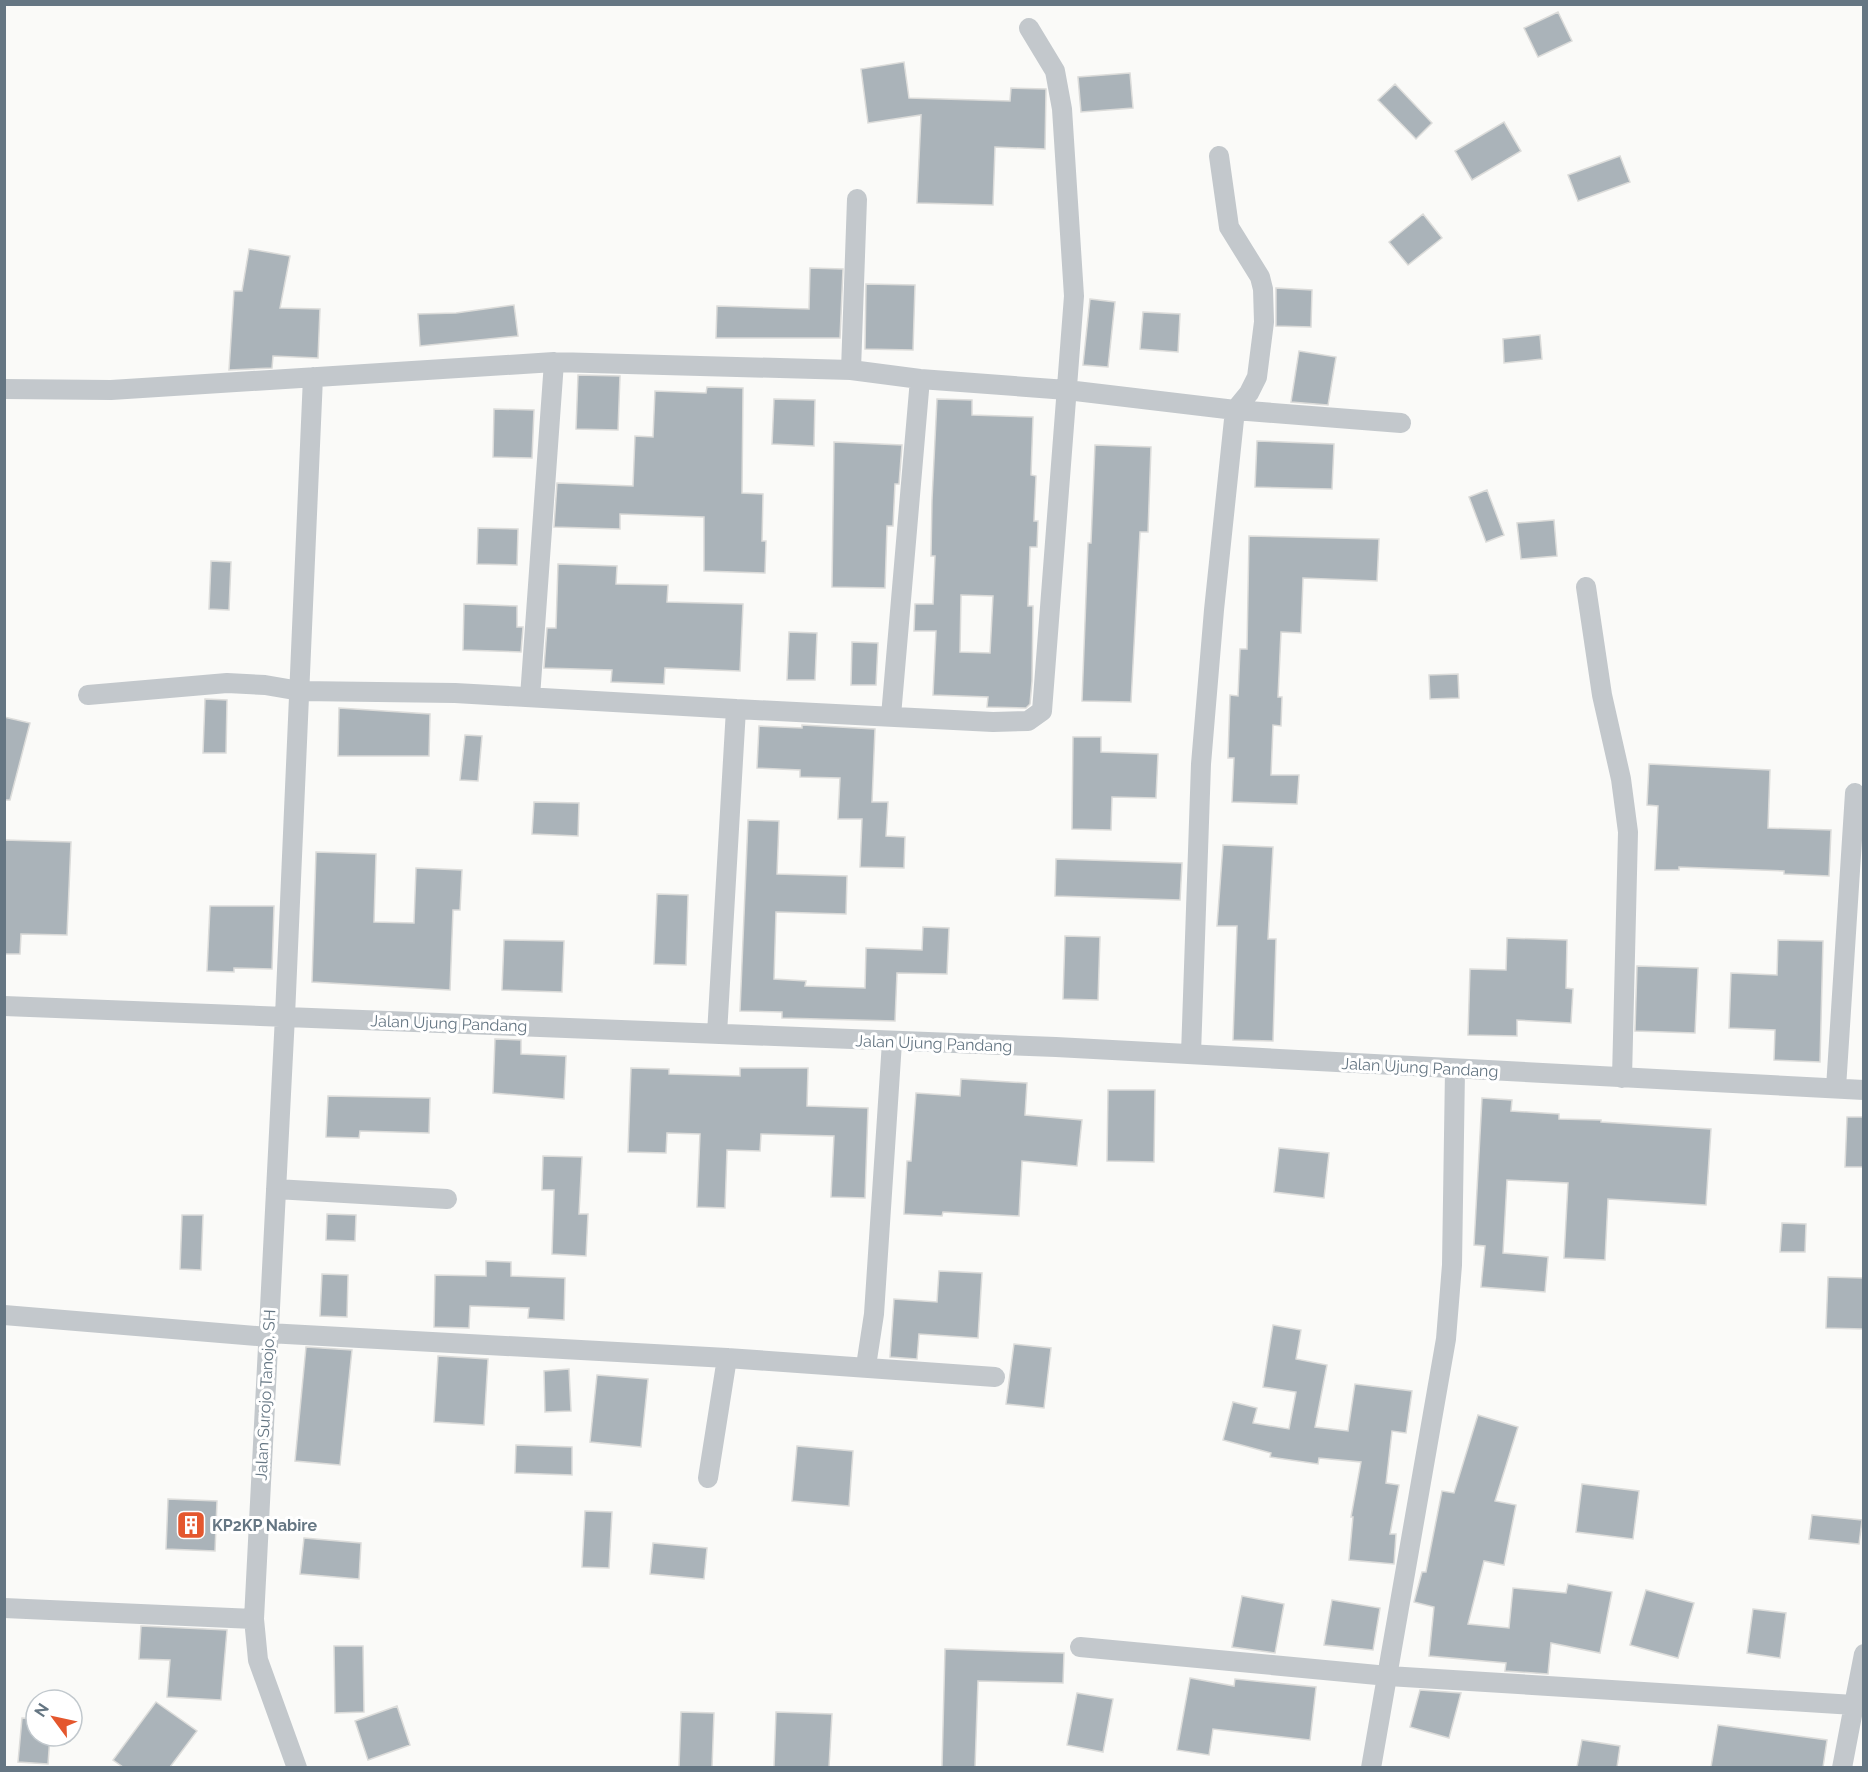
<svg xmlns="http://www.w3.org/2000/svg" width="1868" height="1772" viewBox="0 0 1868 1772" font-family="Raleway,sans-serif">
  <rect width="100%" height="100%" fill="#fafaf8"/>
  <path fill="#aab3b9" stroke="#dcdcda" stroke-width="1.5" fill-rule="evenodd" d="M 1558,12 L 1572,41 L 1538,57 L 1524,28 Z
    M 904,62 L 909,98 L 1010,101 L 1011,88 L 1046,89 L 1045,149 L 995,147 L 993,205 L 917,203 L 921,115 L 868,123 L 861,69 Z
    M 1130,73 L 1133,108 L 1081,112 L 1078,77 Z
    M 1395,84 L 1432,123 L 1416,139 L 1378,100 Z
    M 1504,122 L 1521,151 L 1472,180 L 1455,151 Z
    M 1620,156 L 1630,182 L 1578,201 L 1568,175 Z
    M 1423,214 L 1442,238 L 1408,265 L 1389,242 Z
    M 249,249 L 290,256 L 280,308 L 320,309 L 318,358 L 273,356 L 272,368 L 229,370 L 234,291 L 242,291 Z
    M 810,268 L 843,269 L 840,338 L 716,338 L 717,306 L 809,309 Z
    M 866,284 L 915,285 L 913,350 L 865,349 Z
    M 1276,288 L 1312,290 L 1311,327 L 1276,326 Z
    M 1090,299 L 1115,302 L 1108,367 L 1083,365 Z
    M 514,305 L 518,336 L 420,346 L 418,314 L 456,313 Z
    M 1143,312 L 1180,314 L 1178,352 L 1140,349 Z
    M 1540,335 L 1542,359 L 1504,363 L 1503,339 Z
    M 1299,351 L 1336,357 L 1328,405 L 1291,402 Z
    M 578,375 L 620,376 L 618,430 L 576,429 Z
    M 707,387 L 743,388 L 742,493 L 763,494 L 762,541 L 766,541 L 765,573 L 704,571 L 704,517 L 620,514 L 620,529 L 554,527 L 557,483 L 633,486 L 635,436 L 653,437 L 655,391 L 706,393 Z
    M 774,399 L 815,400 L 814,446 L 772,444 Z
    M 937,399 L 972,400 L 972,415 L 1033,417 L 1031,475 L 1036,476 L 1034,521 L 1038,521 L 1037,547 L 1030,547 L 1028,606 L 1033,606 L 1032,681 L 1030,704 L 1026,708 L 987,707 L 988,697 L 933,695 L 936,631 L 914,631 L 915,604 L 933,604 L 935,556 L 931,556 L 932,500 ZM 961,595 L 993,596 L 990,653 L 960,652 Z
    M 494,409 L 534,410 L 532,458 L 493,457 Z
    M 1257,441 L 1334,444 L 1332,489 L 1255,487 Z
    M 834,442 L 902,445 L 899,484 L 895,484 L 893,526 L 887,526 L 885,588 L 832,587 Z
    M 1095,445 L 1151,447 L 1148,532 L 1140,532 L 1131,702 L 1082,701 L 1088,543 L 1091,543 Z
    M 1487,490 L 1504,535 L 1486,542 L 1469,497 Z
    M 1554,520 L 1557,556 L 1521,559 L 1517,523 Z
    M 478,528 L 518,529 L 517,565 L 477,564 Z
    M 1249,536 L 1379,539 L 1377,581 L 1303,578 L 1301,633 L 1281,632 L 1278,697 L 1282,697 L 1281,726 L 1273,725 L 1271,775 L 1299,775 L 1297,804 L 1232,802 L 1234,758 L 1228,758 L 1230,695 L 1238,696 L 1240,649 L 1247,649 Z
    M 211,561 L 231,562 L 229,610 L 209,609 Z
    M 558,564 L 617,566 L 616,584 L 668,585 L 667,602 L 743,604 L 740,671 L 665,668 L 664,684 L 611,682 L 612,670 L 544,668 L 547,628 L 556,628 Z
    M 464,604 L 517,606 L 517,627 L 523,627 L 521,652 L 463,650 Z
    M 789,632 L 817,633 L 815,680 L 787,680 Z
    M 852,642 L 878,643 L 876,685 L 851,685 Z
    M 1458,674 L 1459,698 L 1430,699 L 1429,675 Z
    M 205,699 L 227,700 L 226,753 L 203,753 Z
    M 339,708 L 430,714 L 429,756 L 338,756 Z
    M 4,717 L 30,723 L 10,800 L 4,800 Z
    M 802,725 L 875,729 L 872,802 L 888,802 L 886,836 L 905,837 L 904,868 L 860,867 L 862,819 L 838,819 L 840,778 L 800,777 L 800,770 L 757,768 L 759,726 L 802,728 Z
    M 465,735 L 482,736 L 478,781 L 460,780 Z
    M 1073,737 L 1101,737 L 1101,752 L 1158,754 L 1156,798 L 1112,797 L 1111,830 L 1072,829 Z
    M 1649,764 L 1770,770 L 1768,828 L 1831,830 L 1829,876 L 1784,874 L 1784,871 L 1679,867 L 1679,870 L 1655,870 L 1658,806 L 1647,805 Z
    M 534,802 L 579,803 L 578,836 L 532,834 Z
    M 748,820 L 779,821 L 777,874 L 847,876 L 846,914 L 776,912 L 774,979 L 806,981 L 805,986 L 865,988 L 866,948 L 922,950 L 923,927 L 949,928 L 947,974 L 897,973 L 895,1021 L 782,1018 L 782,1012 L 740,1011 Z
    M 4,840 L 71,842 L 67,935 L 21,934 L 20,954 L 4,954 Z
    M 1223,845 L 1273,847 L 1268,939 L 1276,939 L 1273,1041 L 1233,1040 L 1237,926 L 1217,926 Z
    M 316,852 L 376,854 L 374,922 L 414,923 L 416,868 L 462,870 L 460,910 L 453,910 L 450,990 L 312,982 Z
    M 1056,859 L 1182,863 L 1180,900 L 1055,896 Z
    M 657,894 L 688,895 L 686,965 L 654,964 Z
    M 210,906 L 274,906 L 272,969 L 234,968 L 234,972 L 207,971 Z
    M 1065,936 L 1100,937 L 1098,1000 L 1063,999 Z
    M 1507,938 L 1567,940 L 1566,988 L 1573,989 L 1571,1023 L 1517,1020 L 1517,1036 L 1468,1035 L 1470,969 L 1506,970 Z
    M 504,940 L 564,941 L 562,992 L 502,990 Z
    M 1778,940 L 1823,941 L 1820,1062 L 1774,1060 L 1775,1030 L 1729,1028 L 1731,973 L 1777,975 Z
    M 1637,966 L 1698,968 L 1695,1033 L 1635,1031 Z
    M 495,1039 L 521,1040 L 521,1054 L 566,1056 L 564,1099 L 493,1093 Z
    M 631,1068 L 669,1069 L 669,1074 L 740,1076 L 740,1068 L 808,1068 L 807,1106 L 868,1108 L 865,1198 L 831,1197 L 834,1136 L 761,1134 L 760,1151 L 727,1150 L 725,1208 L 697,1207 L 700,1134 L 667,1133 L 666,1153 L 628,1152 Z
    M 961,1079 L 1027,1083 L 1025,1115 L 1082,1120 L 1077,1166 L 1022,1161 L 1019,1216 L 943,1212 L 942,1216 L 904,1214 L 907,1161 L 911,1161 L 916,1093 L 960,1096 Z
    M 1108,1090 L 1155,1090 L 1154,1162 L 1107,1161 Z
    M 328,1096 L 430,1098 L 429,1133 L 360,1131 L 359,1138 L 326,1137 Z
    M 1482,1098 L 1512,1100 L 1511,1111 L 1559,1114 L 1559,1119 L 1601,1120 L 1601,1122 L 1711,1129 L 1706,1205 L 1608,1199 L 1605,1260 L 1564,1258 L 1568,1183 L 1507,1180 L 1503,1253 L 1548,1257 L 1545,1292 L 1481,1287 L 1485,1246 L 1474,1245 Z
    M 1847,1117 L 1863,1117 L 1863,1167 L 1845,1167 Z
    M 1279,1148 L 1329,1153 L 1324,1198 L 1274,1192 Z
    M 543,1156 L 582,1157 L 579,1214 L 588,1214 L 586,1256 L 552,1254 L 554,1190 L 542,1190 Z
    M 327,1214 L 356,1215 L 355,1241 L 326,1240 Z
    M 182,1215 L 203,1215 L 201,1270 L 180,1269 Z
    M 1782,1223 L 1806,1224 L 1805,1252 L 1780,1252 Z
    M 486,1261 L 511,1262 L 511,1276 L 565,1278 L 564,1320 L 528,1318 L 529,1308 L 470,1306 L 469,1328 L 434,1327 L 435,1275 L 486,1276 Z
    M 939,1271 L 982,1273 L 978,1338 L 919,1334 L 917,1359 L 890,1357 L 894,1299 L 937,1302 Z
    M 322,1274 L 348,1275 L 347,1317 L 320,1316 Z
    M 1828,1277 L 1863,1278 L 1863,1329 L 1826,1328 Z
    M 1273,1325 L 1301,1330 L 1296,1359 L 1327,1365 L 1315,1427 L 1348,1431 L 1355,1384 L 1412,1391 L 1406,1433 L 1392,1431 L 1386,1483 L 1399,1485 L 1390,1534 L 1396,1534 L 1394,1564 L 1349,1560 L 1353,1517 L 1351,1517 L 1361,1462 L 1319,1458 L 1318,1464 L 1270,1457 L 1271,1453 L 1223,1440 L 1233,1402 L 1257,1408 L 1253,1423 L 1289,1429 L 1296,1392 L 1263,1387 Z
    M 1014,1344 L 1051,1348 L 1044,1408 L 1006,1404 Z
    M 306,1347 L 352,1350 L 340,1465 L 295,1461 Z
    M 438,1356 L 488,1359 L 484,1425 L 434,1422 Z
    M 569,1369 L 571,1411 L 545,1412 L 544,1371 Z
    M 597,1375 L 648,1379 L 641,1447 L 590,1442 Z
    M 1478,1415 L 1518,1427 L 1495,1501 L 1516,1505 L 1504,1565 L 1484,1561 L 1468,1624 L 1509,1628 L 1513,1588 L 1566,1593 L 1568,1584 L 1612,1592 L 1600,1653 L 1551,1643 L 1548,1674 L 1505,1671 L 1506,1663 L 1429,1656 L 1434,1607 L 1414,1602 L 1422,1572 L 1426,1572 L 1442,1491 L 1454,1493 Z
    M 516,1445 L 572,1447 L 572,1475 L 515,1473 Z
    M 797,1446 L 853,1451 L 849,1506 L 792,1501 Z
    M 1582,1484 L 1639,1491 L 1633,1539 L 1576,1532 Z
    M 168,1499 L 217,1501 L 215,1551 L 166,1549 Z
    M 585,1511 L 612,1512 L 609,1568 L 582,1567 Z
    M 1812,1515 L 1862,1520 L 1859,1544 L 1809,1539 Z
    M 304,1538 L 361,1543 L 359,1579 L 300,1574 Z
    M 653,1543 L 707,1548 L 704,1579 L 650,1574 Z
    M 1646,1590 L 1694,1603 L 1678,1658 L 1630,1645 Z
    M 1242,1596 L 1284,1604 L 1275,1653 L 1232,1647 Z
    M 1332,1600 L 1380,1608 L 1373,1650 L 1324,1645 Z
    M 1753,1609 L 1786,1613 L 1780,1658 L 1747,1653 Z
    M 141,1626 L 227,1630 L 221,1700 L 167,1697 L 170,1660 L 139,1659 Z
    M 334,1646 L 363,1646 L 364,1712 L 335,1713 Z
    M 945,1649 L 1064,1653 L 1063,1683 L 978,1681 L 975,1767 L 942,1767 Z
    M 1190,1678 L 1234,1686 L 1235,1679 L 1316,1687 L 1310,1740 L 1213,1729 L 1209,1755 L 1177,1750 Z
    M 1420,1690 L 1461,1693 L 1449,1738 L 1410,1727 Z
    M 1077,1693 L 1113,1699 L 1103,1752 L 1067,1745 Z
    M 156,1702 L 197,1731 L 170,1767 L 123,1767 L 113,1760 Z
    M 397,1706 L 410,1745 L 368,1760 L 355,1721 Z
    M 681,1712 L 714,1713 L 712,1767 L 679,1767 Z
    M 776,1712 L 832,1714 L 829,1767 L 774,1767 Z
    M 22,1718 L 36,1719 L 36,1736 L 50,1736 L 48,1764 L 18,1762 Z
    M 1718,1725 L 1827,1740 L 1823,1767 L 1711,1767 Z
    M 1582,1740 L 1620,1746 L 1617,1767 L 1577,1767 Z"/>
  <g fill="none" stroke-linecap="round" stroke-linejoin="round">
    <path stroke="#c3c8cc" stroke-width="20" d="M 851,370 L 857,199
      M 4,389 L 111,390 L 554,362 L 851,370 L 920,379 L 1067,390 L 1235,410 L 1401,423
      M 1586,587 L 1602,695 L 1621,779 L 1628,832 L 1622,1078
      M 88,695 L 227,683 L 265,685 L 300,691 L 455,693 L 736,709
      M 530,697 L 554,362
      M 891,716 L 920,379
      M 4,1006 L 1056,1047 L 1864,1090
      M 717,1034 L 736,709 L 993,722 L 1028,721 L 1042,711 L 1074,296 L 1062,109 L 1055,71 L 1029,28
      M 1191,1054 L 1201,764 L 1214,610 L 1235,410 L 1249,393 L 1257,377 L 1264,322 L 1263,289 L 1260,277 L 1229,227 L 1219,156
      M 1836,1088 L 1855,793
      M 276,1189 L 447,1199
      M 4,1315 L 268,1337
      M 268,1333 L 727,1358 L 995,1377
      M 866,1366 L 874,1314 L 892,1042
      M 708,1478 L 727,1358
      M 4,1608 L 254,1619
      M 1080,1647 L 1388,1676 L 1854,1705 L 1842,1768
      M 1854,1705 L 1864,1654
      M 297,1768 L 258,1660 L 254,1619 L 285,1016 L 313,377
      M 1371,1768 L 1446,1339 L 1452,1265 L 1455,1070"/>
  </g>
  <defs>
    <g id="building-square" transform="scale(1.5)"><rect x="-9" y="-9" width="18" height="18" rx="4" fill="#e4572e" stroke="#fff"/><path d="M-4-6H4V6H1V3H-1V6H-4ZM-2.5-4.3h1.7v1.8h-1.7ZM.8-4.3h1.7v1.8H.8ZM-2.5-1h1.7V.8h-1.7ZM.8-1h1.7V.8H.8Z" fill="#fff"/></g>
  </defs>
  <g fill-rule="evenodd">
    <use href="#building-square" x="191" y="1525"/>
  </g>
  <g text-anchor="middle" stroke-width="6" stroke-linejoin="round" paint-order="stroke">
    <g font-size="16" fill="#657683" stroke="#fff">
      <text transform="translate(449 1023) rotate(2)" y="6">Jalan Ujung Pandang</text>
      <text transform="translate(934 1043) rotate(2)" y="6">Jalan Ujung Pandang</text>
      <text transform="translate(1420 1067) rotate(3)" y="6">Jalan Ujung Pandang</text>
      <text transform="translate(265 1395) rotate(-87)" y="6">Jalan Surojo Tanojo, SH</text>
    </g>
    <g font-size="16" font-weight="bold" fill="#657683" stroke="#fff" text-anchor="start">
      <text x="212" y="1531">KP2KP Nabire</text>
    </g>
  </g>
  <rect width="1868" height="1772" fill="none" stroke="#657683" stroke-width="12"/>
  <g transform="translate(54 1718) rotate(303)"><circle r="28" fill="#ffffff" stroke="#c1c8cd" stroke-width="1.5"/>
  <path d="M0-4.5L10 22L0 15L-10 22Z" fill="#e4572e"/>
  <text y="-9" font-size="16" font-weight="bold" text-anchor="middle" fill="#657683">N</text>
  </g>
</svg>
